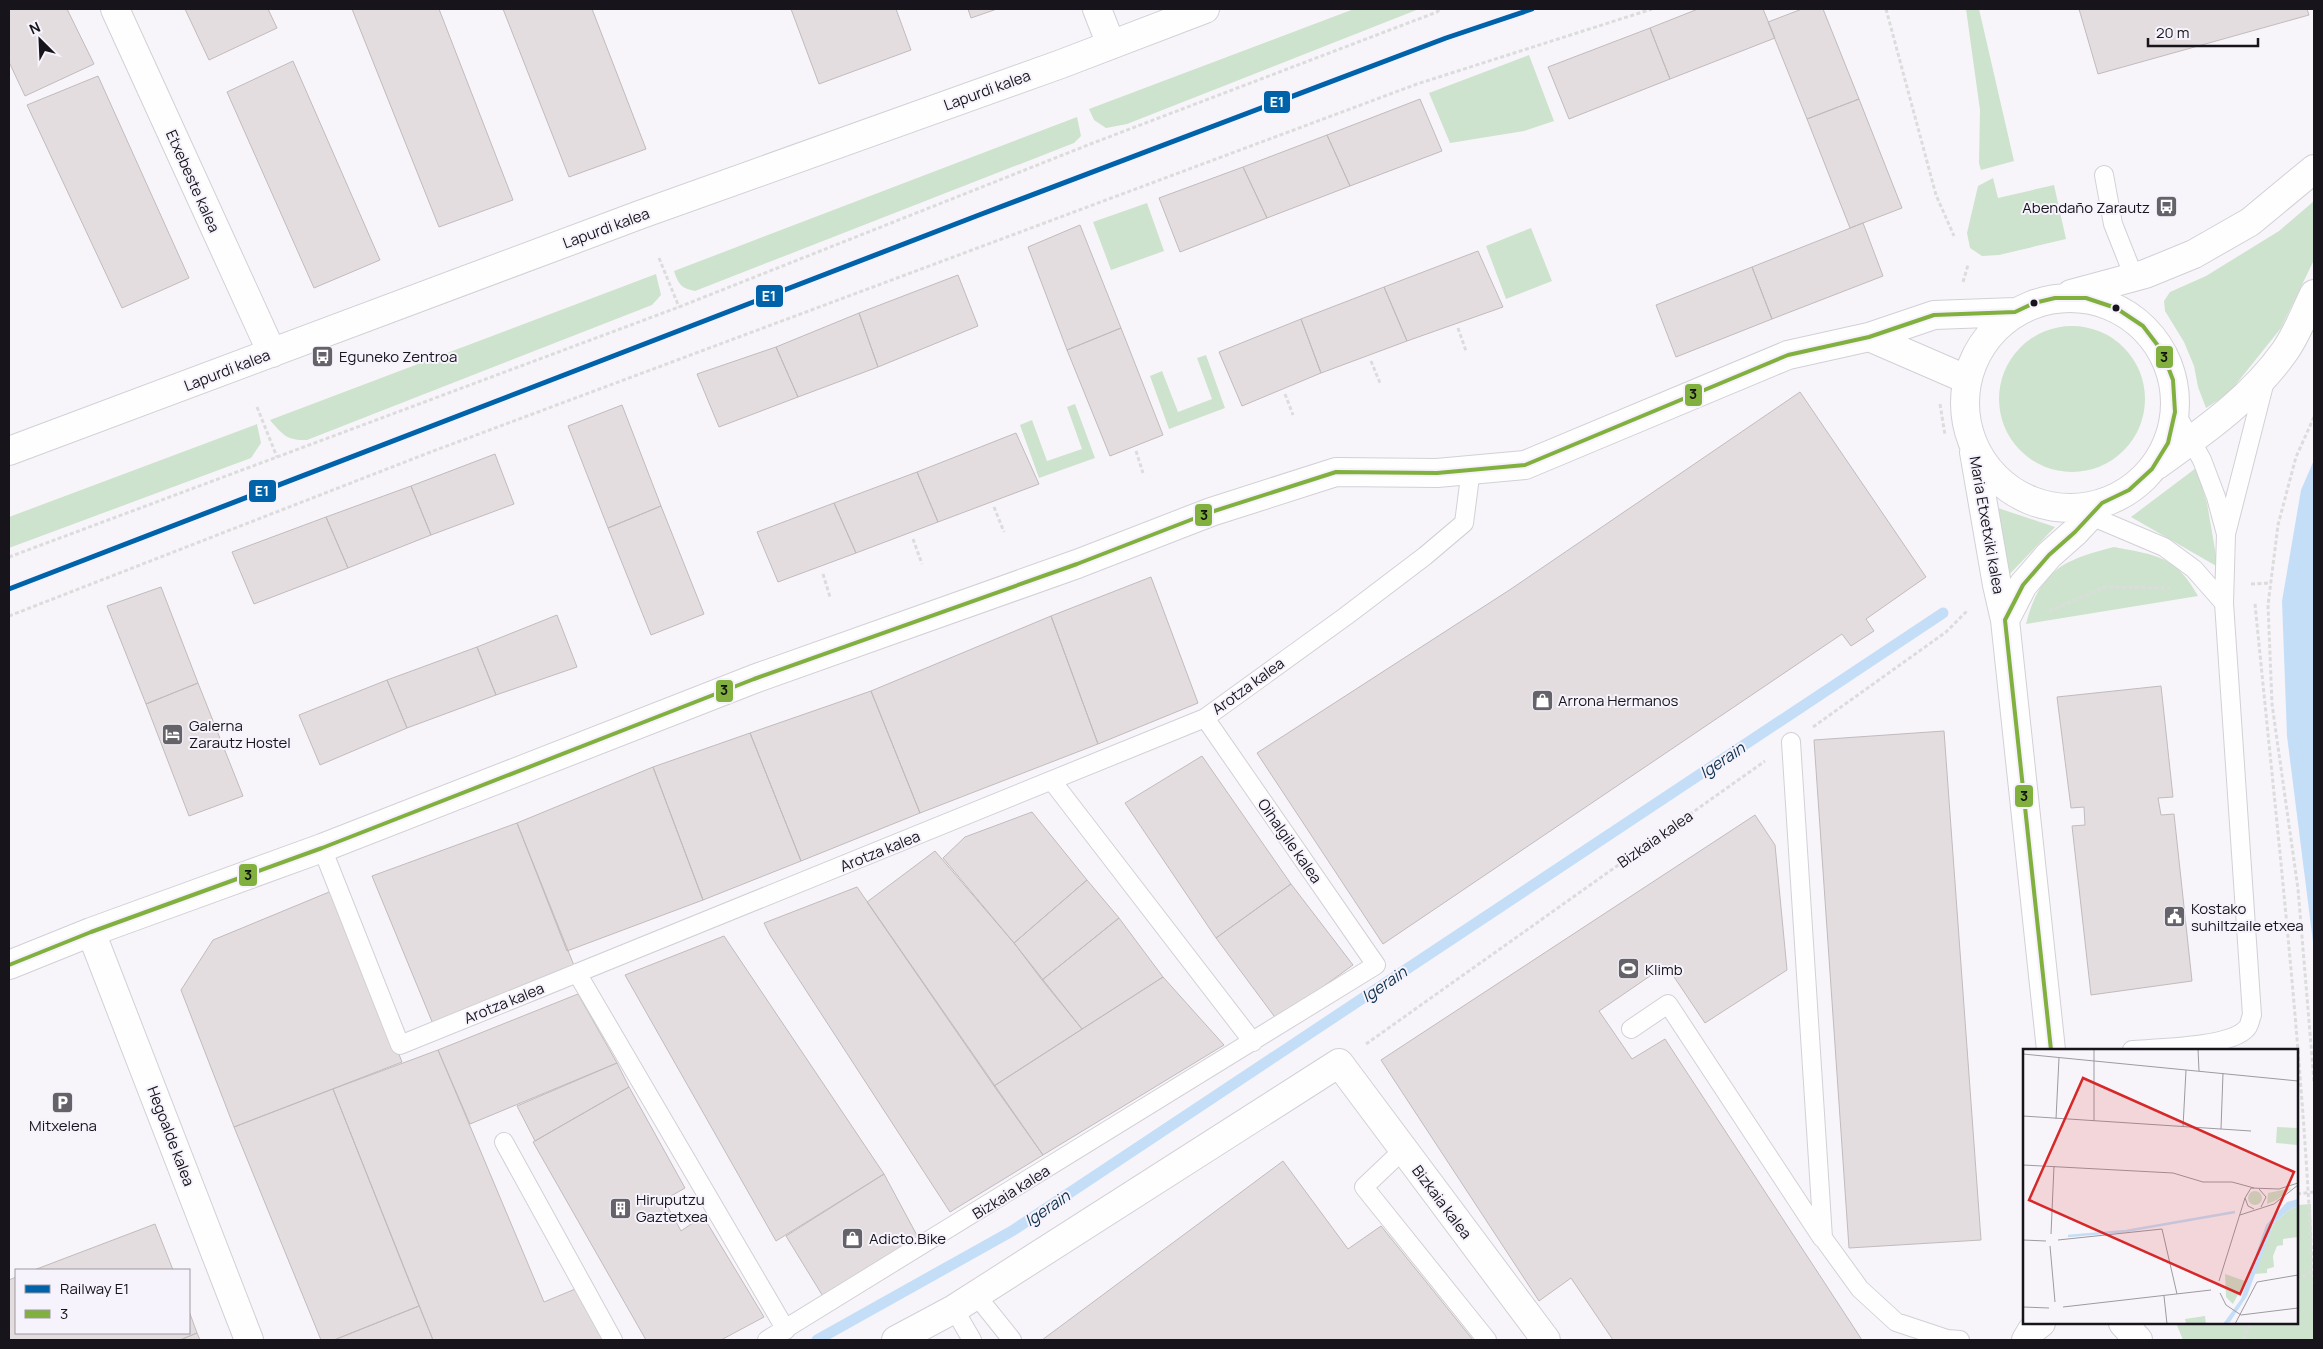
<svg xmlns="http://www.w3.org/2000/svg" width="2323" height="1349" viewBox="0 0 2323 1349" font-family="Manrope,sans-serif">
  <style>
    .green { fill: #cde3cd }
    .water { fill: #c5def8 }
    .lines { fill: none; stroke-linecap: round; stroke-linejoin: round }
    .stream { stroke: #c5def8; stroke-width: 11 }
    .building { fill: #e4dddf; stroke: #c1bbbc }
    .service-casing { stroke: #d2d0d6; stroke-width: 20 }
    .minor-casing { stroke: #d2d0d6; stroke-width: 30 }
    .path { stroke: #dcdcdd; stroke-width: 3; stroke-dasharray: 4 2.5; stroke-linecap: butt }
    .service { stroke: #fefefe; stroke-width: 18 }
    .minor { stroke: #fefefe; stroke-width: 28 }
    .bus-1-casing { stroke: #f6f3fc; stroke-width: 8 }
    .bus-1 { stroke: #81b03e; stroke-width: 4 }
    .rail-1-casing { stroke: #f6f3fc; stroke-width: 9 }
    .rail-1 { stroke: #0063a9; stroke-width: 5 }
    .bus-dot { fill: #17141b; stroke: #f6f3fc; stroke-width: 2 }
    .labels { text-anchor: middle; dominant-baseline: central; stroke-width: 4; stroke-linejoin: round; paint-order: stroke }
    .street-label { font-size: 15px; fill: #17141b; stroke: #f6f3fc }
    .poi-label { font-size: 15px; fill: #17141b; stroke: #f6f3fc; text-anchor: start }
    .water-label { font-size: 16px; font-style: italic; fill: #0e314d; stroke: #f6f3fc }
    .inset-river { fill: none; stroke: #c5def8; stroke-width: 2.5 }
    .inset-road { fill: none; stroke: #9d9ba1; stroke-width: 1 }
    .view { fill: #d62828; fill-opacity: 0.15; stroke: #d62828; stroke-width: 2.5 }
    .inset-edge { fill: none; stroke: #17141b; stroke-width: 2.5 }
    .line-badge { stroke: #f6f3fc; stroke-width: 2 }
    .badge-label { font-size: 14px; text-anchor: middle; font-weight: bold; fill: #fff }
    .pale-badge-label { font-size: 14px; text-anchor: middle; font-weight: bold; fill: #111 }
  </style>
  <rect width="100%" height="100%" fill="#f7f5fa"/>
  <path class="green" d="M1354 9H1419L1127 124 1106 128 1094 120 1089 109Z
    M1966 9H1979L2014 161 1981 170 1979 163 1980 110Z
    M1529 55 1554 121 1524 131 1450 143 1429 93Z
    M1077 117 1081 136 1074 143 695 291C682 289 678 284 674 271Z
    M1993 178 1998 198 2054 185 2066 239 1999 255 1982 256 1970 248 1967 233 1978 186Z
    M2314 201V260L2281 328 2229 393 2206 408 2198 387 2194 366 2184 342 2165 311 2164 301 2170 292 2206 276 2279 231Z
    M1147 203 1164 251 1111 270 1093 222Z
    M1531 228 1552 281 1506 299 1486 246Z
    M656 274 661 295 652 305 307 440C287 441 282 434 270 420Z
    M1999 399a73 73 0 1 1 146 0a73 73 0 1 1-146 0Z
    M1206 355 1225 408 1169 429 1150 376 1162 371 1178 412 1212 399 1197 358Z
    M1075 404 1095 458 1039 478 1020 425 1032 420 1047 461 1082 449 1067 407Z
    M257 424 261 443 251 458 9 548V517Z
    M2196 468 2207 503 2218 567 2131 517Z
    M1995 507 2055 527 2002 582Z
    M2114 547C2156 555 2176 556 2198 596L2026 624C2040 570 2063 560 2114 547Z
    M2311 1204 2314 1340H2183L2176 1323H2297V1205Z"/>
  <path class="water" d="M2314 460V950L2287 736 2282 601 2301 490Z"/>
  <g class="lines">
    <path class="stream" d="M817 1340 1012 1231 1943 613"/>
  </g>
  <path class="building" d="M9 9H67L94 64 25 96 9 62Z
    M185 9H268L277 28 209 60Z
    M352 9H439L513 200 439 227Z
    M503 9H592L646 149 569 177Z
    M791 9H896L911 50 819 84Z
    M968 9H997L971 18Z
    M1698 9H1763L1775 38 1670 79 1650 28Z
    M1802 9H1823L1859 99 1807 119 1768 22Z
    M2079 9H2307L2309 15 2098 74Z
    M1650 28 1670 79 1569 119 1548 67Z
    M293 61 380 260 314 288 227 92Z
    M98 76 189 278 122 308 27 105Z
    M1420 99 1442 151 1350 186 1327 135Z
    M1859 99 1902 208 1850 228 1807 119Z
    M1327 135 1350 186 1267 218 1243 167Z
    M1243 167 1267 218 1180 252 1159 198Z
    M1863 223 1883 276 1772 319 1752 267Z
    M1080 225 1121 328 1067 350 1028 247Z
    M1478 251 1503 307 1407 341 1384 287Z
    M1752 267 1772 319 1676 357 1656 305Z
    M958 275 978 326 878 367 859 313Z
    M1384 287 1407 341 1321 373 1301 319Z
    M859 313 878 367 798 397 776 347Z
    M1301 319 1321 373 1242 406 1219 352Z
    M1121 328 1163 435 1110 456 1067 350Z
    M776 347 798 397 719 427 697 374Z
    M1800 392 1926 577 1866 619 1874 631 1851 646 1842 634 1383 944 1257 753 1511 589Z
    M622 405 661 506 608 528 568 426Z
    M1016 433 1039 484 938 522 917 472Z
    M495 454 514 504 431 535 411 486Z
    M917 472 938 522 856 553 834 503Z
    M411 486 431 535 348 568 326 517Z
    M834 503 856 553 778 582 757 532Z
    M661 506 704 614 651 635 608 528Z
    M326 517 348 568 254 604 232 552Z
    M1151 577 1198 703 1098 744 1051 616Z
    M161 587 198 683 146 704 107 606Z
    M557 615 577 667 496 695 477 647Z
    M1051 616 1098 744 920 813 871 691Z
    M477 647 496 695 407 728 387 680Z
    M387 680 407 728 320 765 299 715Z
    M198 683 243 796 189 816 146 704Z
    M2161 686 2173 797 2158 798 2161 815 2174 814 2192 981 2091 995 2072 826 2085 825 2084 807 2071 808 2057 697Z
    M871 691 920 813 801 861 750 733Z
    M1944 731 1981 1240 1849 1248 1814 740Z
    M750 733 801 861 703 900 653 767Z
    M1202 756 1291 884 1216 938 1125 803Z
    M653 767 703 900 567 951 517 823Z
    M1032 812 1087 880 1014 943 943 858 965 837Z
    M1755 815 1775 845 1787 970 1705 1023 1666 965 1599 1011 1632 1059 1665 1039 1862 1340H1613L1571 1278 1539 1301 1381 1060Z
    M517 823 577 973 433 1024 372 876Z
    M935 851 1014 943 1082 1029 994 1086 867 902Z
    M1087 880 1119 918 1042 980 1014 943Z
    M1291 884 1353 965 1277 1020 1216 938Z
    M857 887 1043 1155 950 1212 770 935 764 923Z
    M334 890 402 1062 234 1127 181 990 213 940Z
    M1119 918 1163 977 1082 1029 1042 980Z
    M724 936 884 1174 776 1241 625 975Z
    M1163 977 1224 1045 1043 1155 994 1086Z
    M578 994 617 1063 470 1124 438 1050Z
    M438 1050 544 1302 580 1287 603 1340H433L333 1089Z
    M617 1063 629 1087 535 1141 517 1106Z
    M629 1087 685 1188 664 1200 681 1231 703 1216 764 1317 721 1340H646L533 1142Z
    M333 1089 419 1306 334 1340H321L234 1127Z
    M1283 1161 1348 1249 1381 1226 1473 1340H1042Z
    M884 1174 920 1241 824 1298 786 1236Z
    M155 1224 173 1270H34Z
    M16 1277V1333H189V1311L197 1333 180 1340H9V1280Z
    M419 1306 433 1340H334Z
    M197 1333 200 1340H180Z"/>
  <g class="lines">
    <defs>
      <path id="service" d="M2104 175 2113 224 2134 277
        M2072 508 2164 547 2194 569 2224 603
        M2226 534 2266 377
        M1791 742 1823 1238 1860 1289 1896 1322 1947 1339 1960 1340
        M1052 781 1253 1042
        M322 848 400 1045 1205 718 1346 616 1425 556 1464 523 1471 469
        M577 973 786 1330
        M1631 1029 1668 1004 1822 1238
        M2132 1050C2159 1048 2229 1047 2246 1029 2250 1026 2250 1019 2252 1015L2224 603 2226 534 2216 497 2202 460 2175 412
        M504 1142 613 1340
        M1403 1150 1364 1187 1487 1340
        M976 1295 1012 1340
        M954 1309 972 1340
        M767 1340 1376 965 1205 718"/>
      <path id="minor" d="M115 9 272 353
        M1097 9 1111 45
        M2071 294 2145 274 2194 254 2250 222 2314 169
        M1965 403a105 105 0 1 1 210 0a105 105 0 1 1-210 0Z
        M1869 337 1966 379
        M9 451 642 214 1061 64 1205 9
        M1974 452 1997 585 2005 620 2051 1050
        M2157 465C2203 432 2252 398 2285 351 2297 334 2305 312 2314 294
        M2005 620 2023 585 2049 555 2075 532 2102 503
        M91 932 249 1340
        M9 965 91 932 322 848 754 679 1077 564 1211 512 1336 472 1437 473 1525 465 1788 355 1869 337 1934 315 2015 312
        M2123 1323 2138 1340
        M896 1340 954 1309 1339 1063 1546 1340
        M2026 1340 2032 1330 2041 1323"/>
    </defs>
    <use href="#service" class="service-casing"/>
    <use href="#minor" class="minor-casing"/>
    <path class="path" d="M1886 9 1936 195 1954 236
      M659 258 679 307
      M1963 282 1968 265
      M1458 328 1466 351
      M1371 361 1380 383
      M1285 394 1293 415
      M1940 404 1945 435
      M257 407 277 457
      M2314 417 2296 457 2278 525 2268 605 2272 704 2298 889 2314 1081
      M1136 451 1143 473
      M994 507 1004 532
      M913 539 922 564
      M9 557 679 307 1093 143 1437 12 1440 9
      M823 574 830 597
      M2251 584 2271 583
      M2255 604C2278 838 2305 1073 2314 1309
      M2049 611 2105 587 2170 588
      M9 616 428 453 1417 84 1652 9
      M1813 727 1946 632 1968 610
      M1366 1044 1765 761
      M2297 1194 2314 1192
      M2297 1281 2312 1270
      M2244 1340 2247 1328 2253 1323"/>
    <use href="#service" class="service"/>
    <use href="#minor" class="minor"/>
    <defs>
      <path id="bus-1" d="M9 965 91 932 322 848 754 679 1077 564 1211 512 1336 472 1437 473 1525 465 1788 355 1869 337 1934 315 2015 312 2034 303 2055 298H2086L2116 308 2143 326 2162 351 2173 380 2175 412 2168 443 2152 469 2129 490 2102 503 2075 532 2049 555 2023 585 2005 620 2051 1050"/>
    </defs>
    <use href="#bus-1" class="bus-1-casing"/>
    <use href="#bus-1" class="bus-1"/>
    <defs>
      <path id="rail-1" d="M9 589 979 215 1446 38 1532 9"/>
    </defs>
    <use href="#rail-1" class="rail-1-casing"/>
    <use href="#rail-1" class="rail-1"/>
  </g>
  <defs>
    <symbol id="bus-square" viewBox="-11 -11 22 22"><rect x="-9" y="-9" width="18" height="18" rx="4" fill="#656369" stroke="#f6f3fc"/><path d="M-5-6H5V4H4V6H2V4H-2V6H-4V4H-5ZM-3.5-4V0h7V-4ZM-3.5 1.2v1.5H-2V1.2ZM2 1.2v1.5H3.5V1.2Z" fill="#fff"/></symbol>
    <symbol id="shop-square" viewBox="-11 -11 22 22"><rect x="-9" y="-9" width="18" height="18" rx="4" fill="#656369" stroke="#f6f3fc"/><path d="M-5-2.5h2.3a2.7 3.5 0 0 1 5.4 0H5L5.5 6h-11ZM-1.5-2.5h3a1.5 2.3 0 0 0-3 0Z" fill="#fff"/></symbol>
    <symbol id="hotel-square" viewBox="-11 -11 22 22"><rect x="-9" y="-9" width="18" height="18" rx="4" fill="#656369" stroke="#f6f3fc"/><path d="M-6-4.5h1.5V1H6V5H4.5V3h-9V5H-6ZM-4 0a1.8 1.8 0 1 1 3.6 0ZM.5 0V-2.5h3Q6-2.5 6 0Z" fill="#fff"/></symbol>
    <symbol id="civic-square" viewBox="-11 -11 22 22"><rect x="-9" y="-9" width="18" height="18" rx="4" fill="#656369" stroke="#f6f3fc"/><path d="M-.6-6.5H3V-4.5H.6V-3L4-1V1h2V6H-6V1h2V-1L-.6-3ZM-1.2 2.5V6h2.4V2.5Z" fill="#fff"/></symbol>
    <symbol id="stadium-square" viewBox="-11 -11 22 22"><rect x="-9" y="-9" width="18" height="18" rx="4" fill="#656369" stroke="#f6f3fc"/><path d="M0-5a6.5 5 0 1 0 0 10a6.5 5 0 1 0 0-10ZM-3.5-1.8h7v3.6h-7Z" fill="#fff"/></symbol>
    <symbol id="parking-square" viewBox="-11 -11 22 22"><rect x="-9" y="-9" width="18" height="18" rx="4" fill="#656369" stroke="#f6f3fc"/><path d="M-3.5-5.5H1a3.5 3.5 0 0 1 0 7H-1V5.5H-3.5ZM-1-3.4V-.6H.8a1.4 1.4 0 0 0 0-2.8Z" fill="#fff"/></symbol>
    <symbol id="building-square" viewBox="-11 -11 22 22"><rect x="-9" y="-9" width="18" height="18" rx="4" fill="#656369" stroke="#f6f3fc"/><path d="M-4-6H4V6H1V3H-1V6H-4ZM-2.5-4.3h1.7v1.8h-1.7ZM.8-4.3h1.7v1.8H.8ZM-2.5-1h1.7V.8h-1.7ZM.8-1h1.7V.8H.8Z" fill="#fff"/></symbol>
  </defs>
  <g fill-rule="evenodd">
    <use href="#bus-square" x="2154" y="194" width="25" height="25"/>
    <use href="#bus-square" x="310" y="344" width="25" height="25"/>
    <use href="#shop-square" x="1530" y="688" width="25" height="25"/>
    <use href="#hotel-square" x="160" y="722" width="25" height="25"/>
    <use href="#civic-square" x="2162" y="904" width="25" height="25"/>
    <use href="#stadium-square" x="1616" y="956" width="25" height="25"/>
    <use href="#parking-square" x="50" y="1090" width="25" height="25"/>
    <use href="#building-square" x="608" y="1196" width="25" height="25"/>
    <use href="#shop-square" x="840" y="1226" width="25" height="25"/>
  </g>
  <g class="bus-dot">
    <circle cx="2034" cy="303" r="4.5"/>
    <circle cx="2116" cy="308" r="4.5"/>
  </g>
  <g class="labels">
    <g class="street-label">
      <text transform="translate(987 90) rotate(-20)">Lapurdi kalea</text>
      <text transform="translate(193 181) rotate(66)">Etxebeste kalea</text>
      <text transform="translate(606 228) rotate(-20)">Lapurdi kalea</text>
      <text transform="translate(227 370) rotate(-21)">Lapurdi kalea</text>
      <text transform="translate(1987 525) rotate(80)">Maria Etxetxiki kalea</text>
      <text transform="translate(1248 686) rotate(-36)">Arotza kalea</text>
      <text transform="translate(1655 839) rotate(-35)">Bizkaia kalea</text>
      <text transform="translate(1290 841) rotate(55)">Oihalgile kalea</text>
      <text transform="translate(880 851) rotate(-22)">Arotza kalea</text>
      <text transform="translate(504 1003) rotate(-22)">Arotza kalea</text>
      <text transform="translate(171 1136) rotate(69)">Hegoalde kalea</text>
      <text transform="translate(1011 1192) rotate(-32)">Bizkaia kalea</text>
      <text transform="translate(1442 1202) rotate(53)">Bizkaia kalea</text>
    </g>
    <g class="poi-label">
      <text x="2150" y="207" text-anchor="end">Abendaño Zarautz</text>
      <text x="339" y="356">Eguneko Zentroa</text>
      <text x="1558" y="700">Arrona Hermanos</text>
      <text x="189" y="725">Galerna<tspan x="189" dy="17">Zarautz Hostel</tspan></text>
      <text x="2191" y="908">Kostako<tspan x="2191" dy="17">suhiltzaile etxea</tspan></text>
      <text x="1645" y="969">Klimb</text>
      <text x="63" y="1125" text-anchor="middle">Mitxelena</text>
      <text x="636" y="1199">Hiruputzu<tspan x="636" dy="17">Gaztetxea</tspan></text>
      <text x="869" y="1238">Adicto.Bike</text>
    </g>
    <g class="water-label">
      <text transform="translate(1722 760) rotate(-34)">Igerain</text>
      <text transform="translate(1384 984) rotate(-34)">Igerain</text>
      <text transform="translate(1047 1208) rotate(-34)">Igerain</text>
    </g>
  </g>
  <g transform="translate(2023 1049)">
    <rect width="275" height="275" fill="#f7f5fa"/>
    <path d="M254 78 275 79V96L253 94ZM269 139 254 151 244 155 245 144ZM225 149a7 7 0 1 1 14 0a7 7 0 1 1-14 0ZM275 157V188L260 190V196L254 197 250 207 251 218 244 220V224L231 225 251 174 266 161ZM202 225 222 232 210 255 203 248ZM182 267 183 275H163L162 270Z" fill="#cde3cd"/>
    <path d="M275 150V157L266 161 251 174 224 247 207 273 200 275 218 250 243 176 264 153Z" fill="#c5def8"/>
    <path class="inset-river" d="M45 187 103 182 212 163"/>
    <path class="inset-road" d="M175 0 176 22M0 5 275 32M0 67 228 82M33 70 36 9M71 72V0M160 78 163 21M198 80 200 24M0 116 150 124 180 133H209L231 139M236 140 243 148 238 158M231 160 225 157 222 149 228 139 256 140 275 134M217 166 251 155 275 136M28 185 31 117M0 191 23 192M35 191 139 180 154 245M27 197 32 253M196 232 222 149M197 244 203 256 218 266M141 247 144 275M0 258 26 259M40 258 188 241M218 266 275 259M212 275 234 233 275 226"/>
    <path class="view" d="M60 29 271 123 217 245 6 151Z"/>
    <rect width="275" height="275" class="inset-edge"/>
  </g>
  <g class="line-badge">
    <rect x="1263" y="90" width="28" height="24" rx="5" fill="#0063a9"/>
    <rect x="755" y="284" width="29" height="24" rx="5" fill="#0063a9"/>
    <rect x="2155" y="345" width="19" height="24" rx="5" fill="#81b03e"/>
    <rect x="1684" y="383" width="19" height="24" rx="5" fill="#81b03e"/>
    <rect x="248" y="479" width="29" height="24" rx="5" fill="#0063a9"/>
    <rect x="1194" y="503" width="19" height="24" rx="5" fill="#81b03e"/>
    <rect x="715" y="679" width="19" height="24" rx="5" fill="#81b03e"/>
    <rect x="2014" y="784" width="20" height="24" rx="5" fill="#81b03e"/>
    <rect x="238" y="863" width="20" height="24" rx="5" fill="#81b03e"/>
  </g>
  <g class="badge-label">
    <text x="1277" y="107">E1</text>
    <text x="769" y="301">E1</text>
    <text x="262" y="496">E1</text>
  </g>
  <g class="pale-badge-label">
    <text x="2164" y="362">3</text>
    <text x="1693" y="399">3</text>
    <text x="1204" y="520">3</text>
    <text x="724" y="695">3</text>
    <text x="2024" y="801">3</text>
    <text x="248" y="880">3</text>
  </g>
  <rect width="2323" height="1349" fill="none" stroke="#17141b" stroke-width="20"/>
  <rect x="15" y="1269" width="175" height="65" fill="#f6f3fc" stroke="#9d9aa2"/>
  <rect x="25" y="1285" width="25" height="8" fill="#0063a9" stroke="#9d9aa2"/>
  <text x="60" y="1294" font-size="15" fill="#17141b">Railway E1</text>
  <rect x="25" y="1310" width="25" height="8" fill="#81b03e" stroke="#9d9aa2"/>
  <text x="60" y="1319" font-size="15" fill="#17141b">3</text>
  <g transform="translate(40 40) rotate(336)" stroke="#f6f3fc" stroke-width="4" paint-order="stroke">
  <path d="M0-4L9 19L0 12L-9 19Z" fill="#17141b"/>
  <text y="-8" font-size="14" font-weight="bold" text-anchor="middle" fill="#17141b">N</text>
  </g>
  <path d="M2148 38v8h110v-8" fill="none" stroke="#17141b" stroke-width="2.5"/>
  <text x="2156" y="38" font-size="15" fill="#17141b" stroke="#f6f3fc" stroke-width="4" paint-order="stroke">20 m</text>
</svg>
